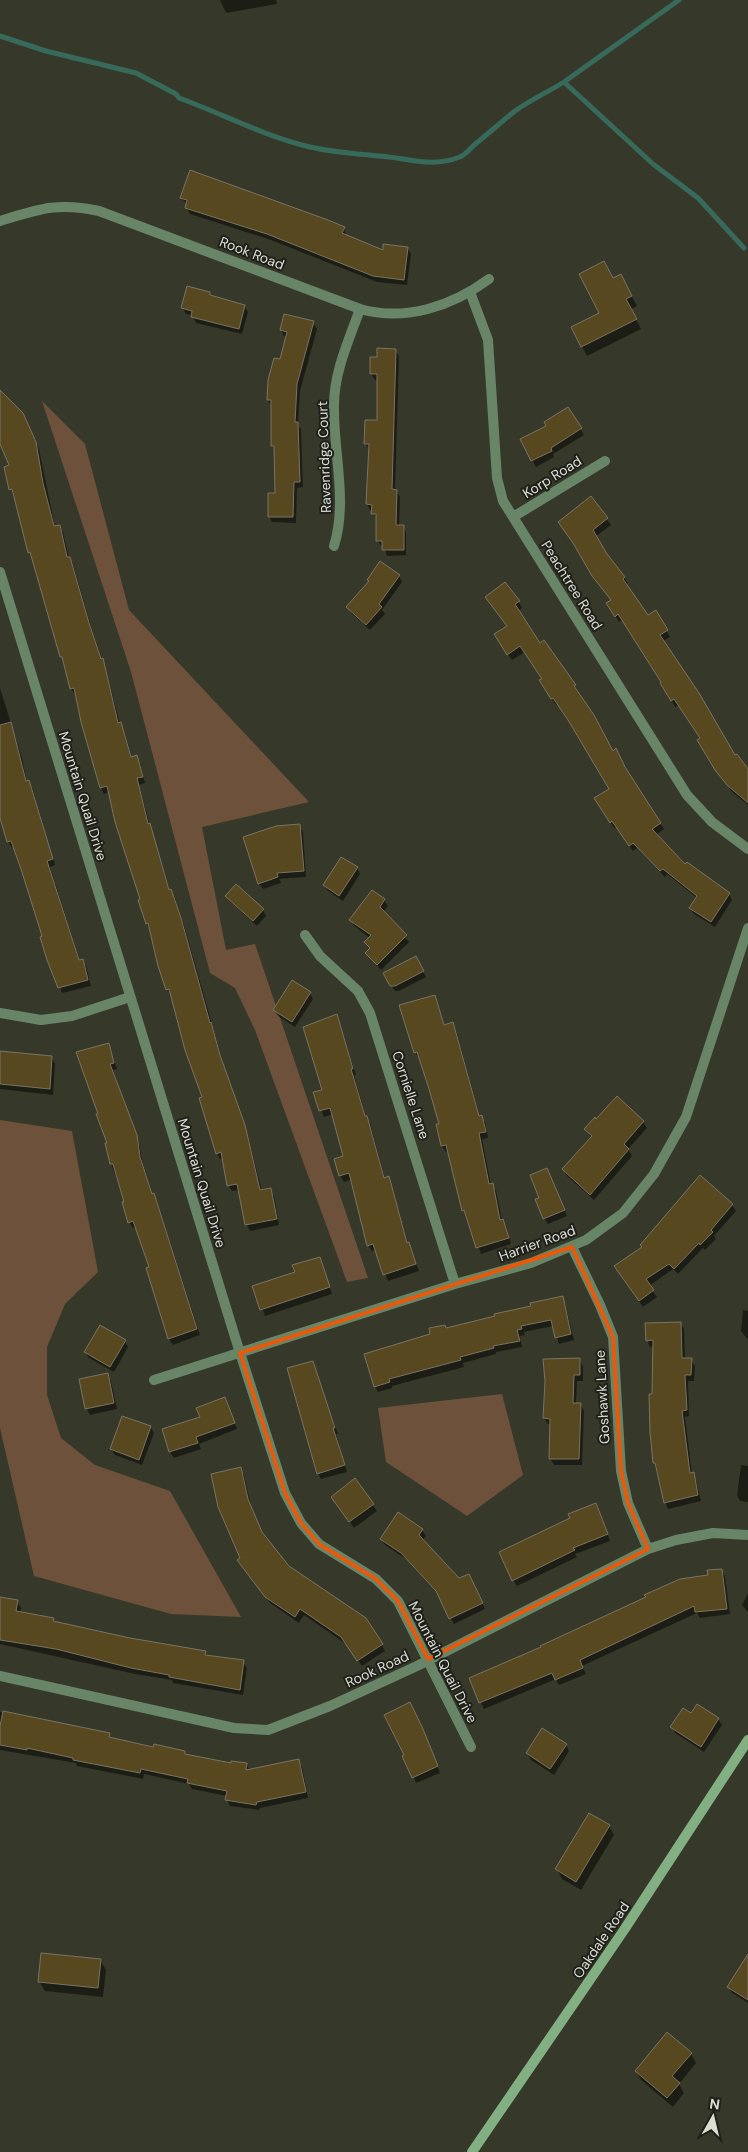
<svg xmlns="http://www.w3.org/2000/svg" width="748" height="2152" viewBox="0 0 748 2152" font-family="'DM Sans',sans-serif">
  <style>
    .green { fill: #6e513a }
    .shadow { fill: #0007 }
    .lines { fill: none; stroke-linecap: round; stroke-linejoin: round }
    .stream { stroke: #376a5b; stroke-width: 5 }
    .building { fill: #584820; stroke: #797363 }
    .minor { stroke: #688568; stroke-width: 10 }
    .secondary { stroke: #82b082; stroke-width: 10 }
    .marked { fill: none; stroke: #e8590c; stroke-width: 4; stroke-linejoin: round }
    .labels { text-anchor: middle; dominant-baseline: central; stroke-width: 4; stroke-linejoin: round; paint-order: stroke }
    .street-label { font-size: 14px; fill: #dcddd4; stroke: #1e2019 }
  </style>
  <rect width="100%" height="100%" fill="#36392a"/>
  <path class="green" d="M42 401 85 444 129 610 309 802 202 827 226 950 255 944 368 1278 347 1282 255 1030 235 988 210 973 131 672Z
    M0 1120 72 1131 98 1272 65 1304 47 1347V1395L61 1438 95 1465 170 1491 241 1617 171 1614 34 1576 0 1428Z
    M502 1394 523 1475 467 1516 386 1462 378 1408Z"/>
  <path class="shadow" d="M220 0H276L277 4 226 13Z
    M181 198 344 228 347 237 384 252 407 248 411 254 407 285 377 282 271 240 190 214 186 207 187 204Z
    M613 279 626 285 637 306 631 309 641 329 587 356 572 328 601 313Z
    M210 293 212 297 244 306 248 312 242 334 196 323 192 315 186 314 183 308Z
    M313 323 317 329 300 391 298 425 301 429 303 487 297 488 296 523 272 522 269 516 277 494 275 450 272 445V407L268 400 287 337 284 336 281 330Z
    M395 350 399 356 395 491H397L400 497 399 526H403L406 532V555L387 556 384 546H381L377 540 376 519 373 510H370L367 504 369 450 366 444 378 421V380H375L371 374 378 358Z
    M0 393 26 421 39 449 55 527 60 526 63 532 69 558 73 564 92 630 102 660 105 666 120 724 124 730 132 758 136 757 140 763 145 783 139 785 150 826 170 891 174 896 184 925 223 1063 247 1133 262 1191 270 1190 274 1196 279 1225 250 1231 247 1225 240 1190 232 1191 228 1185 223 1158 220 1159 217 1153 203 1098 172 995 167 989 150 930 147 923 109 792 104 794 101 788 76 695 71 689 33 559 29 552 15 495 10 489 11 466 0 441Z
    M568 408 584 435 553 454 554 457 536 467 521 440 548 426Z
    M591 498 611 525 595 537 606 554 624 577 628 583 626 585 648 617 656 612 670 637 663 641 735 757 748 770V805L732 792 720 776 701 739 679 705 675 707 663 683 623 620 619 622 608 603 612 601 578 549Z
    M399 575 402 582 382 610 385 614 370 630 351 613 348 607 370 582Z
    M519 602 522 608 518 611 540 644 543 642 575 686 612 752 660 823 664 829 656 835 686 866 729 894 732 900 715 927 694 914 690 908 697 898 667 874 665 877 637 848 633 851 616 827 614 828 596 798 610 789 573 727 558 704 556 705 541 681 544 679 525 652 512 660 499 641 508 627 490 603Z
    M0 688 22 758 27 782 32 787 55 865 50 867 80 961 82 960 86 966 91 986 62 993 14 847 12 848 8 841 0 817Z
    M299 826 303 832 306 877 279 879 281 883 263 889 259 883Z
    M357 868 360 874 343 901 328 891 324 885Z
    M227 896 263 910 266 916 257 926 231 902Z
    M384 900 388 906 383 912 409 942 381 970 367 953 370 949 366 942 370 938 354 926 351 920Z
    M415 958 426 977 399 991H395L385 974Z
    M310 993 313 999 295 1027 278 1016 274 1010Z
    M434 996 445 1026 453 1024 456 1030 480 1117 485 1122 488 1138 482 1139 491 1185 496 1190 502 1221 506 1226 511 1244 481 1254 467 1216 463 1210 449 1151 446 1152 442 1146 438 1125H441L421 1058H419L415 1052Z
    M336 1016 356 1075H354L366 1117 370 1123 385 1179 388 1178 391 1184 408 1244 419 1271 388 1281 376 1250 372 1251 368 1245 352 1179 344 1182 340 1176 345 1157 333 1114 324 1117 315 1093 324 1091Z
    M108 1044 117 1069 113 1070 139 1143 143 1164 153 1195 157 1201 200 1335 173 1345 169 1339 150 1268 137 1227 133 1228 129 1222 126 1202 111 1164 108 1144Z
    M0 1052 51 1057 55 1064 53 1095 0 1089Z
    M643 1122 647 1128 628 1149 632 1156 594 1200 567 1176 564 1170 592 1138 585 1129Z
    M547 1170 567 1216 548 1224 544 1218 541 1198Z
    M732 1205 736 1211 714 1236 716 1239 705 1250 703 1248 678 1274 673 1269 649 1286 657 1297 643 1307 619 1272Z
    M320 1258 332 1294 265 1316 254 1287 296 1273Z
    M562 1297 565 1303 574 1340 559 1344 553 1326 524 1332 525 1335 520 1336 522 1347 496 1352V1354L463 1363 464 1367 392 1386V1388L378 1392 375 1386 446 1330 532 1307Z
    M743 1310 748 1311V1340L741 1331Z
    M680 1323 684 1329 685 1359 691 1360 695 1366 694 1381H688L689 1416 685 1417 692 1474 696 1480 701 1501 668 1509 665 1502 654 1463 655 1346 650 1347 647 1340Z
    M125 1341 128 1347 114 1372 89 1358 85 1352Z
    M579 1359 583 1366V1381H577L576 1404 581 1405 584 1411 582 1465H554L550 1458 551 1424H548L544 1418Z
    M312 1362 338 1434H336L347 1472 321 1479 318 1473Z
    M107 1374 111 1381 117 1409 90 1415 87 1409 81 1380Z
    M225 1398 237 1429 199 1444 201 1449 174 1458 170 1452 201 1418Z
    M150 1427 154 1433 142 1465 115 1455 111 1449Z
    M741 1465 748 1466V1502L740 1501 737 1495Z
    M240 1469 244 1475 251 1506 263 1536 288 1567 382 1645 385 1651 362 1666 346 1644 304 1615 299 1623 270 1603 242 1567Z
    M355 1480 377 1511 354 1528 332 1497Z
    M599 1511 610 1541 575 1554 577 1557 517 1586 513 1580 571 1518Z
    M422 1530 426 1536 422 1541 459 1580 472 1581 485 1609 454 1624 440 1596 406 1559 385 1545 381 1539Z
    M721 1570 725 1576 730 1614 700 1618 697 1613 582 1666 586 1674 559 1685 556 1679 484 1709 481 1703 471 1679Z
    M748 1593V1612L742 1605Z
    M0 1597 17 1601 21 1608 20 1613 53 1619 55 1622 129 1639 205 1652 208 1656 243 1662 247 1668 243 1695 173 1683 172 1680 135 1674 0 1644Z
    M413 1710 426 1737 440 1773 416 1783 406 1756Z
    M0 1712 109 1735 112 1739 184 1752 186 1755 232 1764H246L250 1771 298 1760 302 1766 308 1798 260 1808 259 1810 230 1806 227 1800V1796L192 1789 189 1784 144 1774 143 1779 77 1766 76 1763 0 1750Z
    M691 1715 718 1719 722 1725 704 1752 675 1733 672 1727Z
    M566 1745 569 1751 554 1775 531 1760 527 1753Z
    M609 1826 614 1835 581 1890 562 1879 557 1869Z
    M100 1960 106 1970 103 1997 45 1991 39 1981Z
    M748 1972V2003L732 1993 729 1987Z
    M691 2054 696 2063 679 2084 684 2093 673 2107 641 2080 636 2071Z"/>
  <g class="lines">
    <path class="stream" d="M0 36 46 51 136 73 176 94 179 98C223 114 264 136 310 147 336 153 362 154 389 157 414 160 434 167 460 157 465 155 470 149 474 145 488 134 501 122 515 111 530 100 548 92 564 82L653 164 698 198 744 248
      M564 82 679 0"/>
  </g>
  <path class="building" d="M190 170 328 220 345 227 342 233 383 250V244L408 247 404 280 373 276 267 234 185 208 187 200 180 198Z
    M604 261 613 278 621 274 632 296 626 299 637 319 581 347 571 327 599 313 579 274Z
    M187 286 210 292V295L245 305 239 329 191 317 192 311 181 308Z
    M284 314 314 321 297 384 295 422H298L300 482H294L293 517H268V493H275L274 446H271V400H267L268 380 274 358 280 359 287 332 280 330Z
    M377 348 396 349 392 489 397 490 396 525H404V550H382V541H376V514H371L372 505 366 504 369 444H364L365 420H377V374H370V357H377Z
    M0 390 23 413 36 442 43 483 54 526 60 525 67 557H70L89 623 101 659 103 658 118 723 121 722 131 757 137 755 143 777 137 778 148 824 150 823 169 890 171 889 181 918 210 1023 211 1022 220 1055 245 1125 260 1190 271 1188 277 1219 245 1225 237 1184 227 1186 221 1152 216 1154 199 1098 202 1097 185 1050 169 989 166 990 158 966 148 923 146 924 138 900 140 899 115 822 107 786 100 788 81 722 74 688 70 689 62 657H60L30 552 28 553 12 489 9 490 4 467 9 465 0 444Z
    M568 407 582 428 551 448 552 451 531 461 520 439 546 426 544 422Z
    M591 496 608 518 593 530 607 554 625 577 623 579 648 615 656 610 668 630 660 635 699 693 735 755 737 754 748 769V803L727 785 715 770 697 740 700 738 674 699 671 701 660 683 661 682 618 614 615 617 606 603 611 600 592 576 573 543 558 522Z
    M380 561 400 575 379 604 382 607 366 625 346 607 369 581 367 580Z
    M505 582 520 601 515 604 540 643 544 640 576 685 574 686 594 715 613 751 616 748 625 767 661 823 652 829 685 864 687 862 730 893 711 922 689 908 697 896 663 869 660 871 633 843 629 846 612 821 610 823 594 798 609 789 568 720 553 698 551 699 539 680 542 679 520 646 507 655 494 634 507 626 485 597Z
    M11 722 26 781 29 780 53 859 47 861 79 960 83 959 88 980 58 988 47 960 40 937 42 936 21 869 11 841 7 842 0 818V725Z
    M300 824 304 871 277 873 278 877 258 884 243 837 276 826Z
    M341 857 358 867 339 896 323 885Z
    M236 884 264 909 253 921 225 896Z
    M372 890 385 899 380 907 407 935 377 965 365 953 370 948 364 942 371 935 349 920Z
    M416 956 424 971 395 986H390L383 973Z
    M292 980 311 992 292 1022 273 1010Z
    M435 995 444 1025 453 1022 479 1116 482 1115 486 1132 479 1133 489 1184 493 1183 500 1220 503 1219 509 1238 476 1248 464 1210 462 1211 446 1145 441 1146 436 1124H439L429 1089 417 1052 414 1053 399 1005Z
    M337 1014 353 1069H351L365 1116H367L384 1178 389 1176 407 1243 409 1242 416 1264 383 1275 373 1244 367 1246 349 1173 339 1176 334 1159 343 1156 330 1108 319 1111 313 1092 322 1090 303 1027Z
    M109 1043 114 1063 110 1064 137 1135 140 1157 152 1194 154 1193 197 1329 168 1339 146 1268 149 1267 133 1221 128 1223 122 1202H124L113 1164H110L105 1143H107L96 1114H98L76 1052Z
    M0 1051 52 1056 50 1089 0 1084Z
    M617 1096 644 1121 624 1144 629 1149 590 1195 562 1169 592 1136 584 1129 595 1117 596 1119Z
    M547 1168 565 1210 543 1219 535 1199 539 1198 530 1175Z
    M700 1175 733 1204 711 1230 713 1232 700 1245 699 1243 674 1269 669 1264 646 1279 654 1290 639 1301 614 1266 642 1247 640 1245Z
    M320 1257 330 1287 260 1310 252 1286 295 1272 292 1265Z
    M563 1296 571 1334 555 1338 551 1320 521 1326 522 1329 517 1330 520 1341 493 1346 494 1348 460 1357 461 1360 389 1379 390 1382 374 1387 364 1354 430 1334 429 1328 445 1325 446 1328 495 1316 494 1314 531 1306 530 1303Z
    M681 1322 682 1358H692L691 1375H685L687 1410 682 1411 690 1473 694 1472 698 1495 664 1503 655 1463H653L650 1432 649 1394H652L653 1340 646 1341 645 1323Z
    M100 1325 126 1340 110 1367 84 1352Z
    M580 1358V1375H574L573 1403H581L579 1459H549L550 1419 543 1418 545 1381 543 1359Z
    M313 1361 335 1428H333L345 1465 317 1474 287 1368Z
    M108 1373 114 1403 85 1409 79 1379Z
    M225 1397 235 1423 196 1437 198 1443 169 1452 162 1429 200 1417 196 1408Z
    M122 1416 151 1426 139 1460 110 1449Z
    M241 1467 248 1499 262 1532 289 1566 366 1618 383 1644 357 1661 341 1637 300 1609 295 1617 265 1597 237 1560 240 1558 218 1507 211 1474Z
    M355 1478 374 1504 349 1522 331 1497Z
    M596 1503 608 1534 573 1548 575 1550 512 1581 499 1552 570 1518 568 1514Z
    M398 1512 423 1529 419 1535 459 1578 469 1574 483 1603 449 1619 436 1591 401 1553 380 1539Z
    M722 1569 727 1609 695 1612 694 1606 580 1660 583 1668 555 1680 552 1673 479 1703 469 1678 541 1647 540 1646 646 1597 644 1595 680 1579 708 1575 707 1570Z
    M0 1597 18 1600 16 1611 54 1618 53 1621 130 1638 206 1651 205 1655 244 1660 240 1690 169 1677V1675L131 1668 56 1649 0 1640Z
    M410 1702 423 1729 438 1766 412 1778 402 1756 404 1755 384 1715Z
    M697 1704 719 1718 701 1747 670 1727 683 1708 691 1713Z
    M3 1711 110 1733 109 1737 153 1747 154 1744 185 1751V1754L231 1763V1761L247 1763 246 1770 299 1759 306 1792 257 1802 256 1805 225 1800 227 1791 187 1783 188 1779 141 1769 140 1773 73 1760V1758L27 1748V1750L0 1745V1726Z
    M542 1728 567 1744 550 1769 526 1753Z
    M589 1813 610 1825 576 1882 555 1869Z
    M41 1953 101 1959 98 1988 38 1982Z
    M748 1954V2000L727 1987Z
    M667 2032 692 2053 672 2076 680 2083 667 2098 635 2071Z"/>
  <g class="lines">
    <path class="minor" d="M0 221C39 209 58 202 99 211L360 309C406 322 452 306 489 279
      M470 292 488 340 497 478 503 501 687 795 712 822 748 849
      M513 517 605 461
      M334 546C348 501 333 452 334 405 334 372 349 340 360 309
      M0 572 235 1337 285 1493 301 1523 319 1544 376 1579 398 1601 471 1747
      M305 935 320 956 358 991 370 1013 455 1284
      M0 1013 41 1020 72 1016 130 997
      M572 1247 600 1305 613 1337 621 1471 628 1503 648 1549
      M154 1380 455 1284 531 1263 586 1240 623 1213 654 1174 686 1117 748 928
      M0 1676 234 1728 268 1730 330 1706 417 1666 648 1549 676 1540 713 1533 748 1535"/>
    <path class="secondary" d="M472 2152 624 1930 748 1740"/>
  </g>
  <path class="marked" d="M572 1247 613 1337 621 1471 628 1503 648 1549 428 1659 398 1601 376 1579 319 1544 301 1523 285 1493 240 1353Z"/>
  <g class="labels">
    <g class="street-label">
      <text transform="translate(252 253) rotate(21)">Rook Road</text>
      <text transform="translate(324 457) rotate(-92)">Ravenridge Court</text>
      <text transform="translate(552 477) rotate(-32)">Korp Road</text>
      <text transform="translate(572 585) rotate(58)">Peachtree Road</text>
      <text transform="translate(83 796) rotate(73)">Mountain Quail Drive</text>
      <text transform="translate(411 1095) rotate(72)">Cornielle Lane</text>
      <text transform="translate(202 1183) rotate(73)">Mountain Quail Drive</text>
      <text transform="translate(537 1243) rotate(-20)">Harrier Road</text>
      <text transform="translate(602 1397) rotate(-93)">Goshawk Lane</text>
      <text transform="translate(443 1662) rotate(63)">Mountain Quail Drive</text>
      <text transform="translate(377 1669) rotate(-25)">Rook Road</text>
      <text transform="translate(601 1940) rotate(-56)">Oakdale Road</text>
    </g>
  </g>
  <g transform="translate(713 2117) rotate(8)" stroke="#1e2019" stroke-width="4" paint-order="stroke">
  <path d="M0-4L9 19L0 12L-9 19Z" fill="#dcddd4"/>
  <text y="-8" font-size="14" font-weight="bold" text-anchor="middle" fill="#dcddd4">N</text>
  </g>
</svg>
